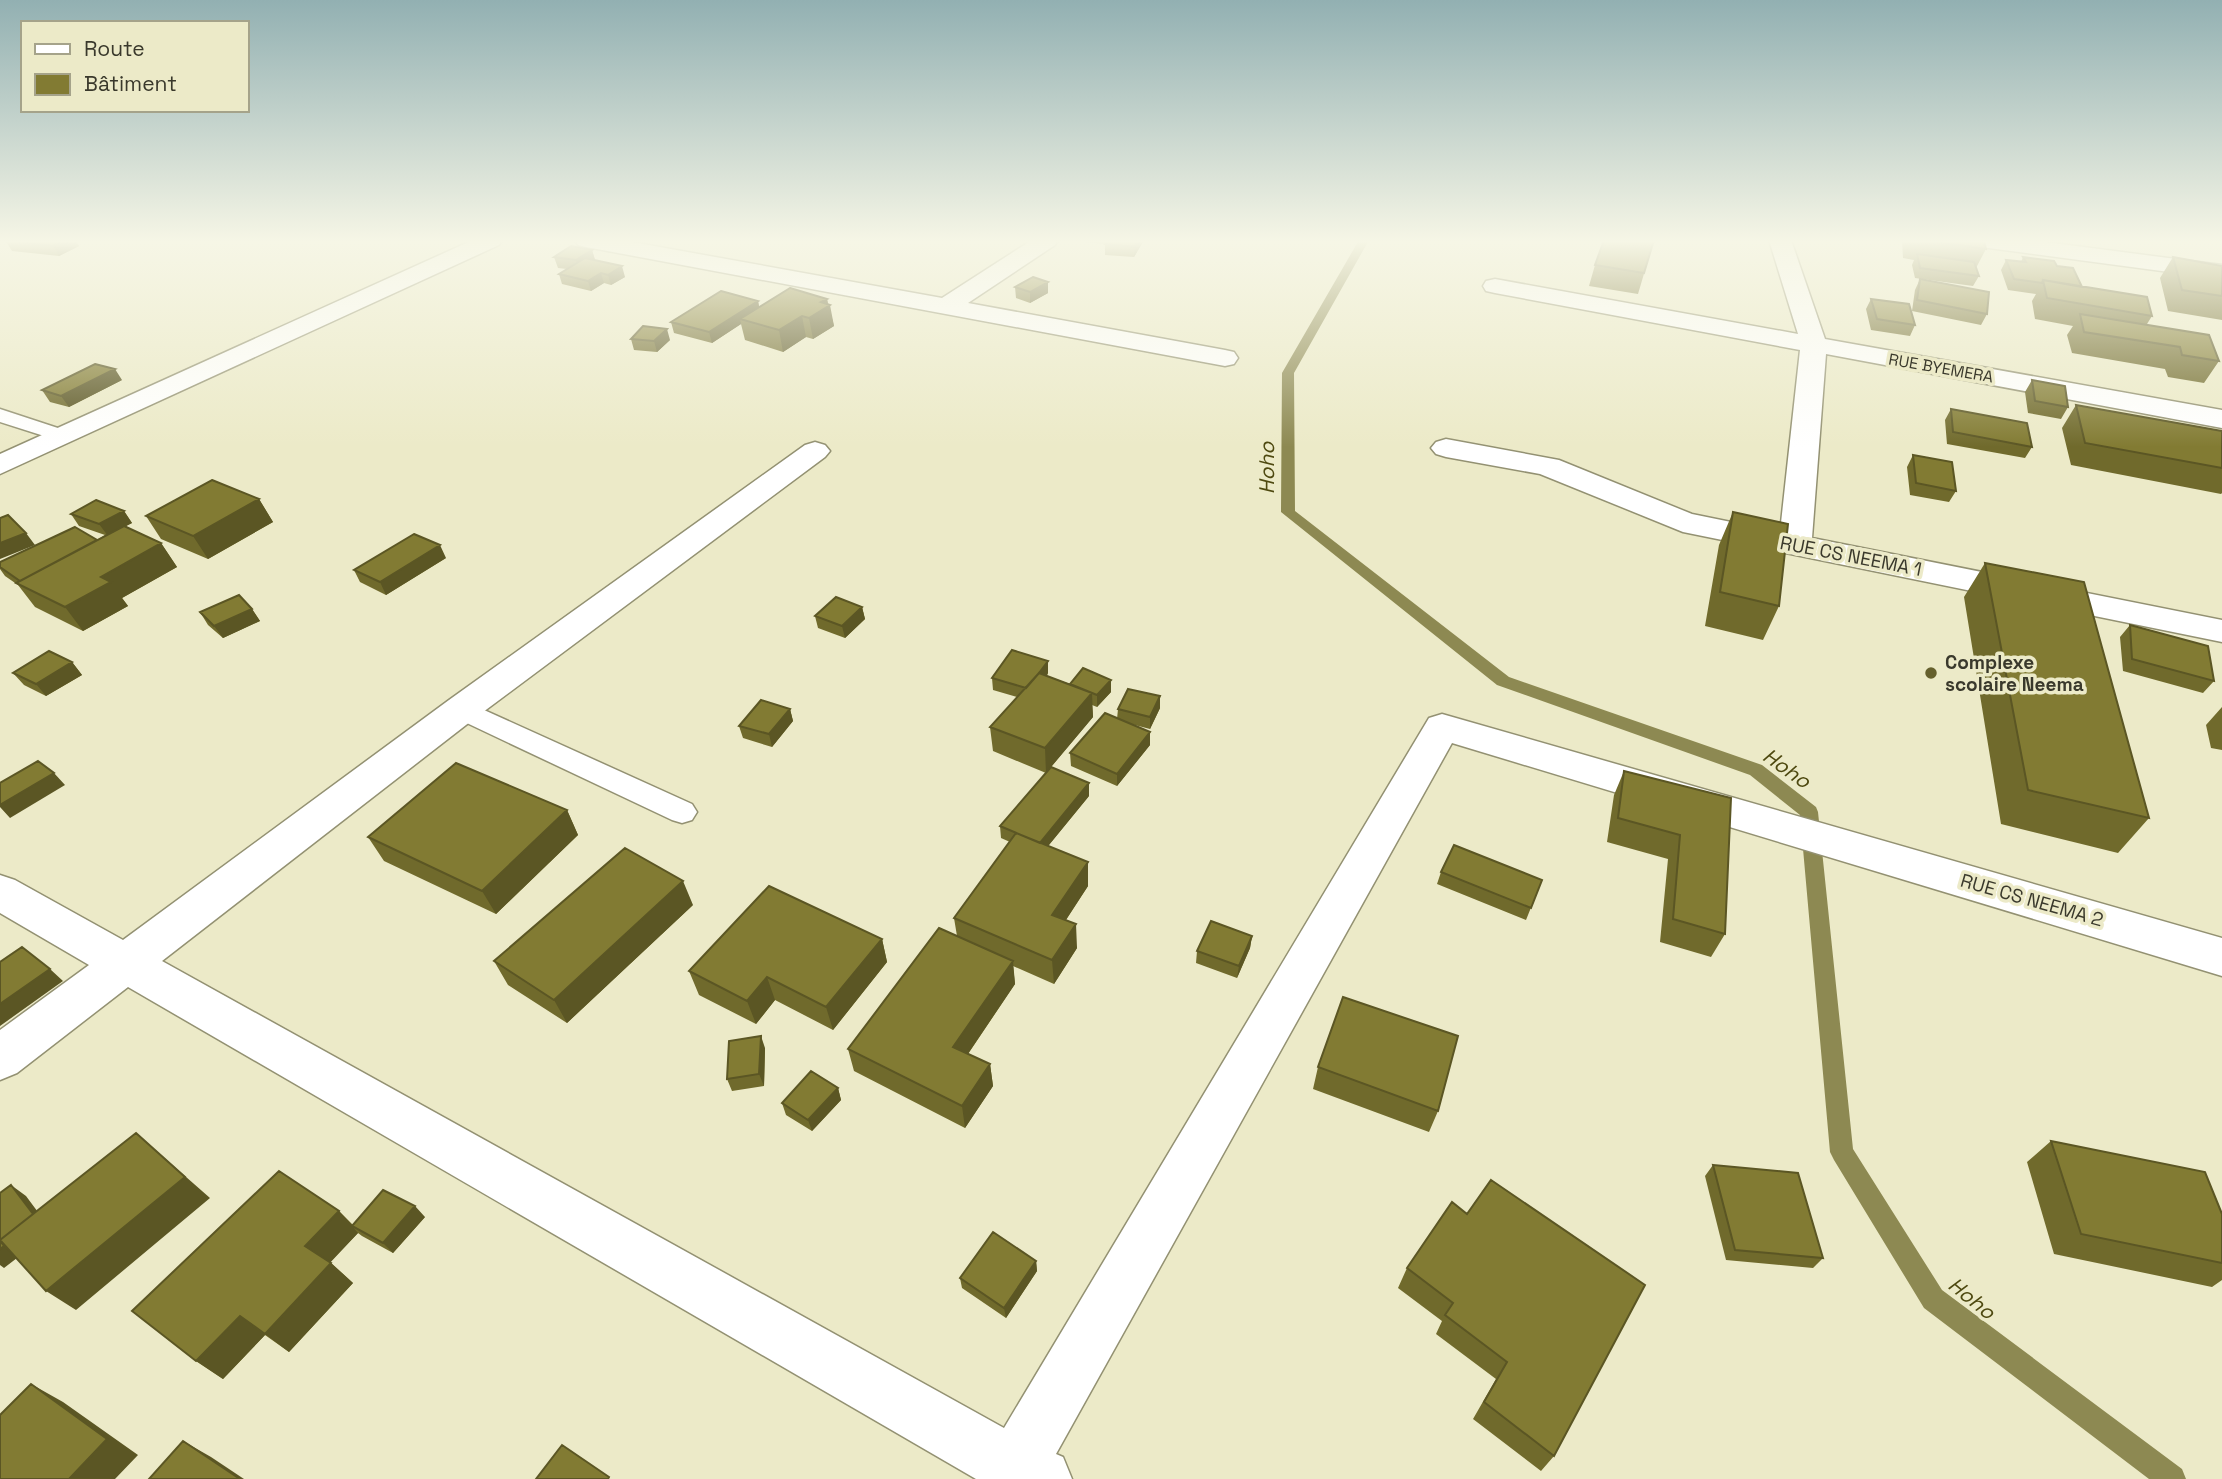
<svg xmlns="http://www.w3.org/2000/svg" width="2222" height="1479" viewBox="0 0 2222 1479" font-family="'Space Grotesk',sans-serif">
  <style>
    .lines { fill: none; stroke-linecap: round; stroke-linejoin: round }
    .stream { fill: #8d8952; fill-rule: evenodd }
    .service-casing { stroke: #939172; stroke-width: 3 }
    .minor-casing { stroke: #939172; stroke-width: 3 }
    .service { fill: #fff; fill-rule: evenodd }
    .minor { fill: #fff; fill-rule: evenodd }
    .wall { fill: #706a2c }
    .shaded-wall { fill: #5b5624 }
    .building { fill: #827b33; stroke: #5b5624; stroke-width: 2 }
    .poi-dot { fill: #65602d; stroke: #eceac8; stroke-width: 2.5 }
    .labels { text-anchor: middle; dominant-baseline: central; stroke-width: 7; stroke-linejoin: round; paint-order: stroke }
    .far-street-label { font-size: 16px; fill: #3a392c; stroke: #eceac8 }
    .street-label { font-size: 19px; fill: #3a392c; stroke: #eceac8 }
    .poi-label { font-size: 19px; font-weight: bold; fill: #3a392c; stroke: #eceac8; text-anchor: start }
    .water-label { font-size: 21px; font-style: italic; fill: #4e4910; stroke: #eceac8 }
  </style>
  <rect width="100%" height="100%" fill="#eceac8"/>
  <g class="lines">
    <path class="stream" d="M1359 240H1369L1294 373 1295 511 1509 677 1762 765 1816 807 1818 812 1853 1149 1942 1290 2182 1469 2186 1479H2149L1924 1308 1834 1160 1830 1152 1800 815 1750 775 1497 685 1281 512 1282 373Z"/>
    <defs>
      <path id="service" d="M0 409 70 432 74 436 70 440 63 442 0 422Z
        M462 700 692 804 697 812 692 820 682 823 672 820 452 716 448 709 452 702Z"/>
      <path id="minor" d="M473 240H502L499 245 0 474V454Z
        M575 240H621L942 298 1032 240H1058L1055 245 968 303 1225 350 1234 352 1238 358 1234 364 1225 366 586 247 578 245Z
        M1769 240H1791L1825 339 2222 410V428L1826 354 1812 538 2222 620V642L1683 532 1540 474 1446 457 1436 454 1431 448 1436 442 1446 439 1559 460 1692 514 1780 532 1800 350 1495 293 1486 291 1483 286 1486 281 1495 279 1798 334Z
        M1970 240H2030L2222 265V279L1981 247 1973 245Z
        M815 442 825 445 830 451 825 457 475 718 162 961 1004 1428 1429 718 1442 714 2222 938V976L1452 743 1056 1454 1063 1457 1072 1479H976L128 987 17 1073 0 1080V1030L89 965 0 913V875L15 880 123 940 449 700 805 445Z"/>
    </defs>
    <use href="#service" class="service-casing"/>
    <use href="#minor" class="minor-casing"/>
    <use href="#service" class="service"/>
    <use href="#minor" class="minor"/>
  </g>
  <path class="wall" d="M5 240H75L79 246 59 256 12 251Z
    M1076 240H1144L1134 257 1105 255V244L1076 241Z
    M1654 240 1638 294 1589 286 1595 265Z
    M1902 240H1984L1986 249 1976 268 1979 276 1973 286 1915 278 1912 265 1914 260 1903 258Z
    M592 250 595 260 625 277 611 285 604 283 591 291 562 284 559 274 567 269 558 268 554 257Z
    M2023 257 2057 266 2082 287 2152 316 2147 324 2219 361 2204 383 2168 377 2165 369 2072 353 2067 335 2073 326 2035 319 2032 301 2036 294 2008 290 2001 270 2006 260 2021 262Z
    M2173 257 2222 266V320L2168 311 2160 278Z
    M1920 279 1987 314 1981 325 1912 311 1915 290Z
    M1015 287 1048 293 1030 303 1016 298Z
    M827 299 834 326 813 339 806 337 783 352 745 340 741 324 712 343 674 333 671 322 758 301 759 307Z
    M1871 299 1915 325 1910 336 1871 330 1866 309Z
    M631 339 670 340 657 352 634 350Z
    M122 380 69 407 50 402 42 390Z
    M2032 380 2068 407 2061 419 2028 413 2025 392Z
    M2076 405 2222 431V493L2221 494 2071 465 2062 428Z
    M1951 409 2032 447 2025 458 1947 444 1945 420Z
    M1913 455 1956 491 1949 502 1910 495 1907 467Z
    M259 499 273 522 208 559 161 539 146 516Z
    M124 511 132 523 125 526 161 543 177 567 122 598 128 606 83 631 35 607 18 585 5 576 0 569V562L97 540 105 535 79 526 71 514Z
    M1733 512 1779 606 1763 640 1705 626 1719 545Z
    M446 558 386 595 360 582 354 570Z
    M1985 563 2149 818 2118 853 2001 824 1964 597Z
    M862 607 865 619 845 638 818 628 815 616Z
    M252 609 260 621 223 638 208 625 200 612Z
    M2130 625 2214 681 2203 693 2123 671 2120 637Z
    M72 662 82 675 46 696 24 685 13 673Z
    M1048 673 1047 676 1070 684 1111 692 1097 707 1092 705 1093 717 1046 773 993 751 990 727 1017 697 993 690 992 678Z
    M1160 696V708L1150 729 1131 724 1150 745 1117 786 1071 766 1070 753 1117 719 1118 709Z
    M2222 707V750L2211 748 2206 725Z
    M790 709 793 721 772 747 743 738 739 726Z
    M1624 771 1731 798 1725 934 1711 957 1660 942 1668 859 1607 842 1614 795Z
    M1089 796 1048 846 1088 862V886L1066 920 1077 948 1054 984 1013 966 1015 984 968 1054 990 1064 993 1086 965 1128 854 1071 848 1049 957 936 954 918 1010 842 1001 838 1000 826Z
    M567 810 578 835 496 914 384 861 368 837Z
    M1441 872 1542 880 1526 920 1437 884Z
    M693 905 567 1023 508 985 494 961Z
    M1252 936 1250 948 1237 978 1196 963 1197 951Z
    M882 939 887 962 833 1030 775 1000 756 1024 699 995 689 971Z
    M765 1048 764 1086 732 1091 727 1079Z
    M1318 1067 1438 1111 1429 1132 1313 1089Z
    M838 1088 841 1100 812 1131 786 1115 782 1103Z
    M2051 1141 2222 1214V1280L2212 1287 2054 1254 2027 1162Z
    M1713 1165 1823 1258 1813 1268 1726 1260 1705 1176Z
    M1452 1202 1554 1456 1541 1471 1473 1419 1496 1379 1436 1334 1442 1321 1398 1288 1407 1268Z
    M339 1211 353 1225 425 1217 393 1253 362 1236 358 1233 330 1262 353 1283 289 1352 265 1335 223 1379 196 1361Z
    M1036 1261 1037 1271 1006 1318 962 1288 960 1278Z"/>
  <path class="shaded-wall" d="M65 240H75L79 246 59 256 53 246Z
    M1138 240H1144L1134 257 1135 247Z
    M592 250 595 260 579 271 576 260Z
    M622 266 625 277 611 285 608 275Z
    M601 273 604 283 591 291 588 281Z
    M1048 282V293L1030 303V292Z
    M827 299 828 306 830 305 834 326 813 339 809 318 821 302Z
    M758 301 760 312 740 319 741 324 712 343 709 332Z
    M802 316 806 337 783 352 779 330Z
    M667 329 670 340 657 352 654 341Z
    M115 369 122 380 69 407 61 396Z
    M259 499 273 522 208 559 193 536Z
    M124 511 132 523 108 536 99 524Z
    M26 533 35 545 0 559V543Z
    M161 543 177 567 122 598 128 606 83 631 65 607 101 577Z
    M440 545 446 558 386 595 380 582Z
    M862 607 865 619 845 638 842 626Z
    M252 609 260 621 223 638 214 626Z
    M1048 661V673L1029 701 1028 689Z
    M72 662 82 675 46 696 36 684Z
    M1111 680V692L1097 707V695Z
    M1092 693 1093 717 1046 773 1045 748Z
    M1160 696V708L1150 729V717Z
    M790 709 793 721 772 747 769 734Z
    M1150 732V745L1117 786V774Z
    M54 773 65 785 10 818 0 807V805Z
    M1089 783V796L1040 856 1039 844Z
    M567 810 578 835 496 914 482 891Z
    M1088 862V886L1054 938 1052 915Z
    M683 881 693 905 567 1023 554 1000Z
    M1076 924 1077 948 1054 984 1052 960Z
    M1252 936 1250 948 1237 978 1239 966Z
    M882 939 887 962 833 1030 826 1007Z
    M1013 961 1015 984 957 1070 953 1047Z
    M50 969 63 981 0 1026V1004Z
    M767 977 775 1000 756 1024 747 1001Z
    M761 1036 765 1048 764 1086 759 1074Z
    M990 1064 993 1086 965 1128 962 1106Z
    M838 1088 841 1100 812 1131 808 1120Z
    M136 1133 210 1198 76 1310 46 1291Z
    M11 1185 26 1196 52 1231 4 1268 0 1265V1249Z
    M415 1206 425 1217 393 1253 383 1243Z
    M339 1211 356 1229 352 1226 358 1233 327 1266 305 1246Z
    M1036 1261 1037 1271 1006 1318 1004 1308Z
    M331 1263 353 1283 289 1352 265 1334Z
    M240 1316 265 1335 223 1379 196 1361Z
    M31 1384 63 1402 138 1455 115 1479H69Z
    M183 1441 211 1457 244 1479H240Z"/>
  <path class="building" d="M5 240H65L53 246Z
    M1108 240H1138L1135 247 1105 244Z
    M1604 240H1654L1644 273 1595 265Z
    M1924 240H1984L1986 249Z
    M571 246 592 250 576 260 554 257Z
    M1917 254 1974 262 1979 276 1920 268Z
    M2023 257 2054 261 2057 266 2073 268 2082 287 2043 280 2042 283 2014 279 2006 260 2026 262Z
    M2173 257 2222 266V296L2182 290Z
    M585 258 622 266 608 275 601 273 588 281 559 274Z
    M1033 277 1048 282 1030 292 1015 287Z
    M1920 279 1989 292 1987 314 1917 300Z
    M2043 280 2147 297 2152 316 2047 298Z
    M790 288 827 299 821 302 830 305 809 318 802 316 779 330 740 319Z
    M721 291 758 301 709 332 671 322Z
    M1871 299 1909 304 1915 325 1877 319Z
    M2080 314 2209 335 2219 361 2182 355 2180 347 2084 332Z
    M643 326 667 329 654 341 631 339Z
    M95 364 115 369 61 396 42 390Z
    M2032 380 2065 386 2068 407 2035 401Z
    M2076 405 2222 431V468L2085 443Z
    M1951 409 2027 423 2032 447 1953 432Z
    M1913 455 1952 462 1956 491 1916 483Z
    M212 480 259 499 193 536 146 516Z
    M96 500 124 511 99 524 71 514Z
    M1733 512 1788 524 1779 606 1720 592Z
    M8 515 26 533 0 543V518Z
    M124 526 161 543 101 577 111 582 65 607 16 583Z
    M75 527 97 540 20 581 0 567V562Z
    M414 534 440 545 380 582 354 570Z
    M1985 563 2084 582 2149 818 2028 790Z
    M239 595 252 609 214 626 200 612Z
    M836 597 862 607 842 626 815 616Z
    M2130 625 2208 646 2214 681 2132 659Z
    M1012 650 1048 661 1039 673 1026 688 992 678Z
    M49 651 72 662 36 684 13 673Z
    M1083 668 1111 680 1097 695 1070 684Z
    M1039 673 1092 693 1045 748 990 727Z
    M1128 689 1160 696 1150 717 1118 709Z
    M761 700 790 709 769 734 739 726Z
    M1105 713 1150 732 1117 774 1070 753Z
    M38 761 54 773 0 805V783Z
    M456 763 567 810 482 891 368 837Z
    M1051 767 1089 783 1040 843 1000 826Z
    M1624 771 1731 798 1725 934 1673 919 1680 835 1618 818Z
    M1016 833 1088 862 1052 915 1076 924 1052 960 954 918Z
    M1454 845 1542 880 1531 908 1441 872Z
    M625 848 683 881 554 1000 494 961Z
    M769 886 882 939 826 1007 767 977 747 1001 689 971Z
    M1211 921 1252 936 1239 966 1197 951Z
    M939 928 1013 961 953 1047 990 1064 962 1106 848 1049Z
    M22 947 50 969 0 1004V962Z
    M1343 997 1458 1036 1438 1111 1318 1067Z
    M761 1036 759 1074 727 1079 729 1041Z
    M811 1071 838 1088 808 1120 782 1103Z
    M136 1133 185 1177 46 1291 0 1240Z
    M2051 1141 2205 1172 2222 1214V1263L2081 1234Z
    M1713 1165 1798 1173 1823 1258 1735 1250Z
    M279 1171 339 1211 305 1246 331 1263 265 1334 240 1316 196 1361 132 1311Z
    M1491 1180 1645 1285 1554 1456 1484 1402 1507 1362 1445 1315 1453 1303 1407 1268 1452 1202 1467 1214Z
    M11 1185 33 1214 0 1240V1193Z
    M383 1190 415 1206 383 1243 352 1226Z
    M993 1232 1036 1261 1004 1308 960 1278Z
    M0 1241 4 1246 0 1249Z
    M31 1384 107 1439 69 1479H0V1415Z
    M183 1441 240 1479H149Z
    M562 1445 609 1477 608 1479H536Z"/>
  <linearGradient id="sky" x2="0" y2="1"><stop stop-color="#92b0b2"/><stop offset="0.54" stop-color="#f6f6e6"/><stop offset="1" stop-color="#f6f6e6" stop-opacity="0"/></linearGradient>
  <rect width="2222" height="447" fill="url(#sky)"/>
  <circle class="poi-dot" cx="1931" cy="673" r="7"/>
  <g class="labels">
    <g class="far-street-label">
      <text transform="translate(1941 368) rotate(10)">RUE BYEMERA</text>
    </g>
    <g class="street-label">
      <text transform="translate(1851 556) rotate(11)">RUE CS NEEMA 1</text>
      <text transform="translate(2032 900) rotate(16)">RUE CS NEEMA 2</text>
    </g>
    <g class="poi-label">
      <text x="1945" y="662">Complexe<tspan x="1945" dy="22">scolaire Neema</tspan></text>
    </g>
    <g class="water-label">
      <text transform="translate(1266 468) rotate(-90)">Hoho</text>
      <text transform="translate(1787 768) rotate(35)">Hoho</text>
      <text transform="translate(1972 1298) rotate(39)">Hoho</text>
    </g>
  </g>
  <rect x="21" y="21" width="228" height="91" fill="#eceac8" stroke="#a5a38a" stroke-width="2"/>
  <rect x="35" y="44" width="35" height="10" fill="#ffffff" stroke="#a5a38a" stroke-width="2"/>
  <text x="84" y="56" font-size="21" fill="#3a392c">Route</text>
  <rect x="35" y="74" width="35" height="21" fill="#827b33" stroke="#a5a38a" stroke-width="2"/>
  <text x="84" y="91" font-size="21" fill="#3a392c">Bâtiment</text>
</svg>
